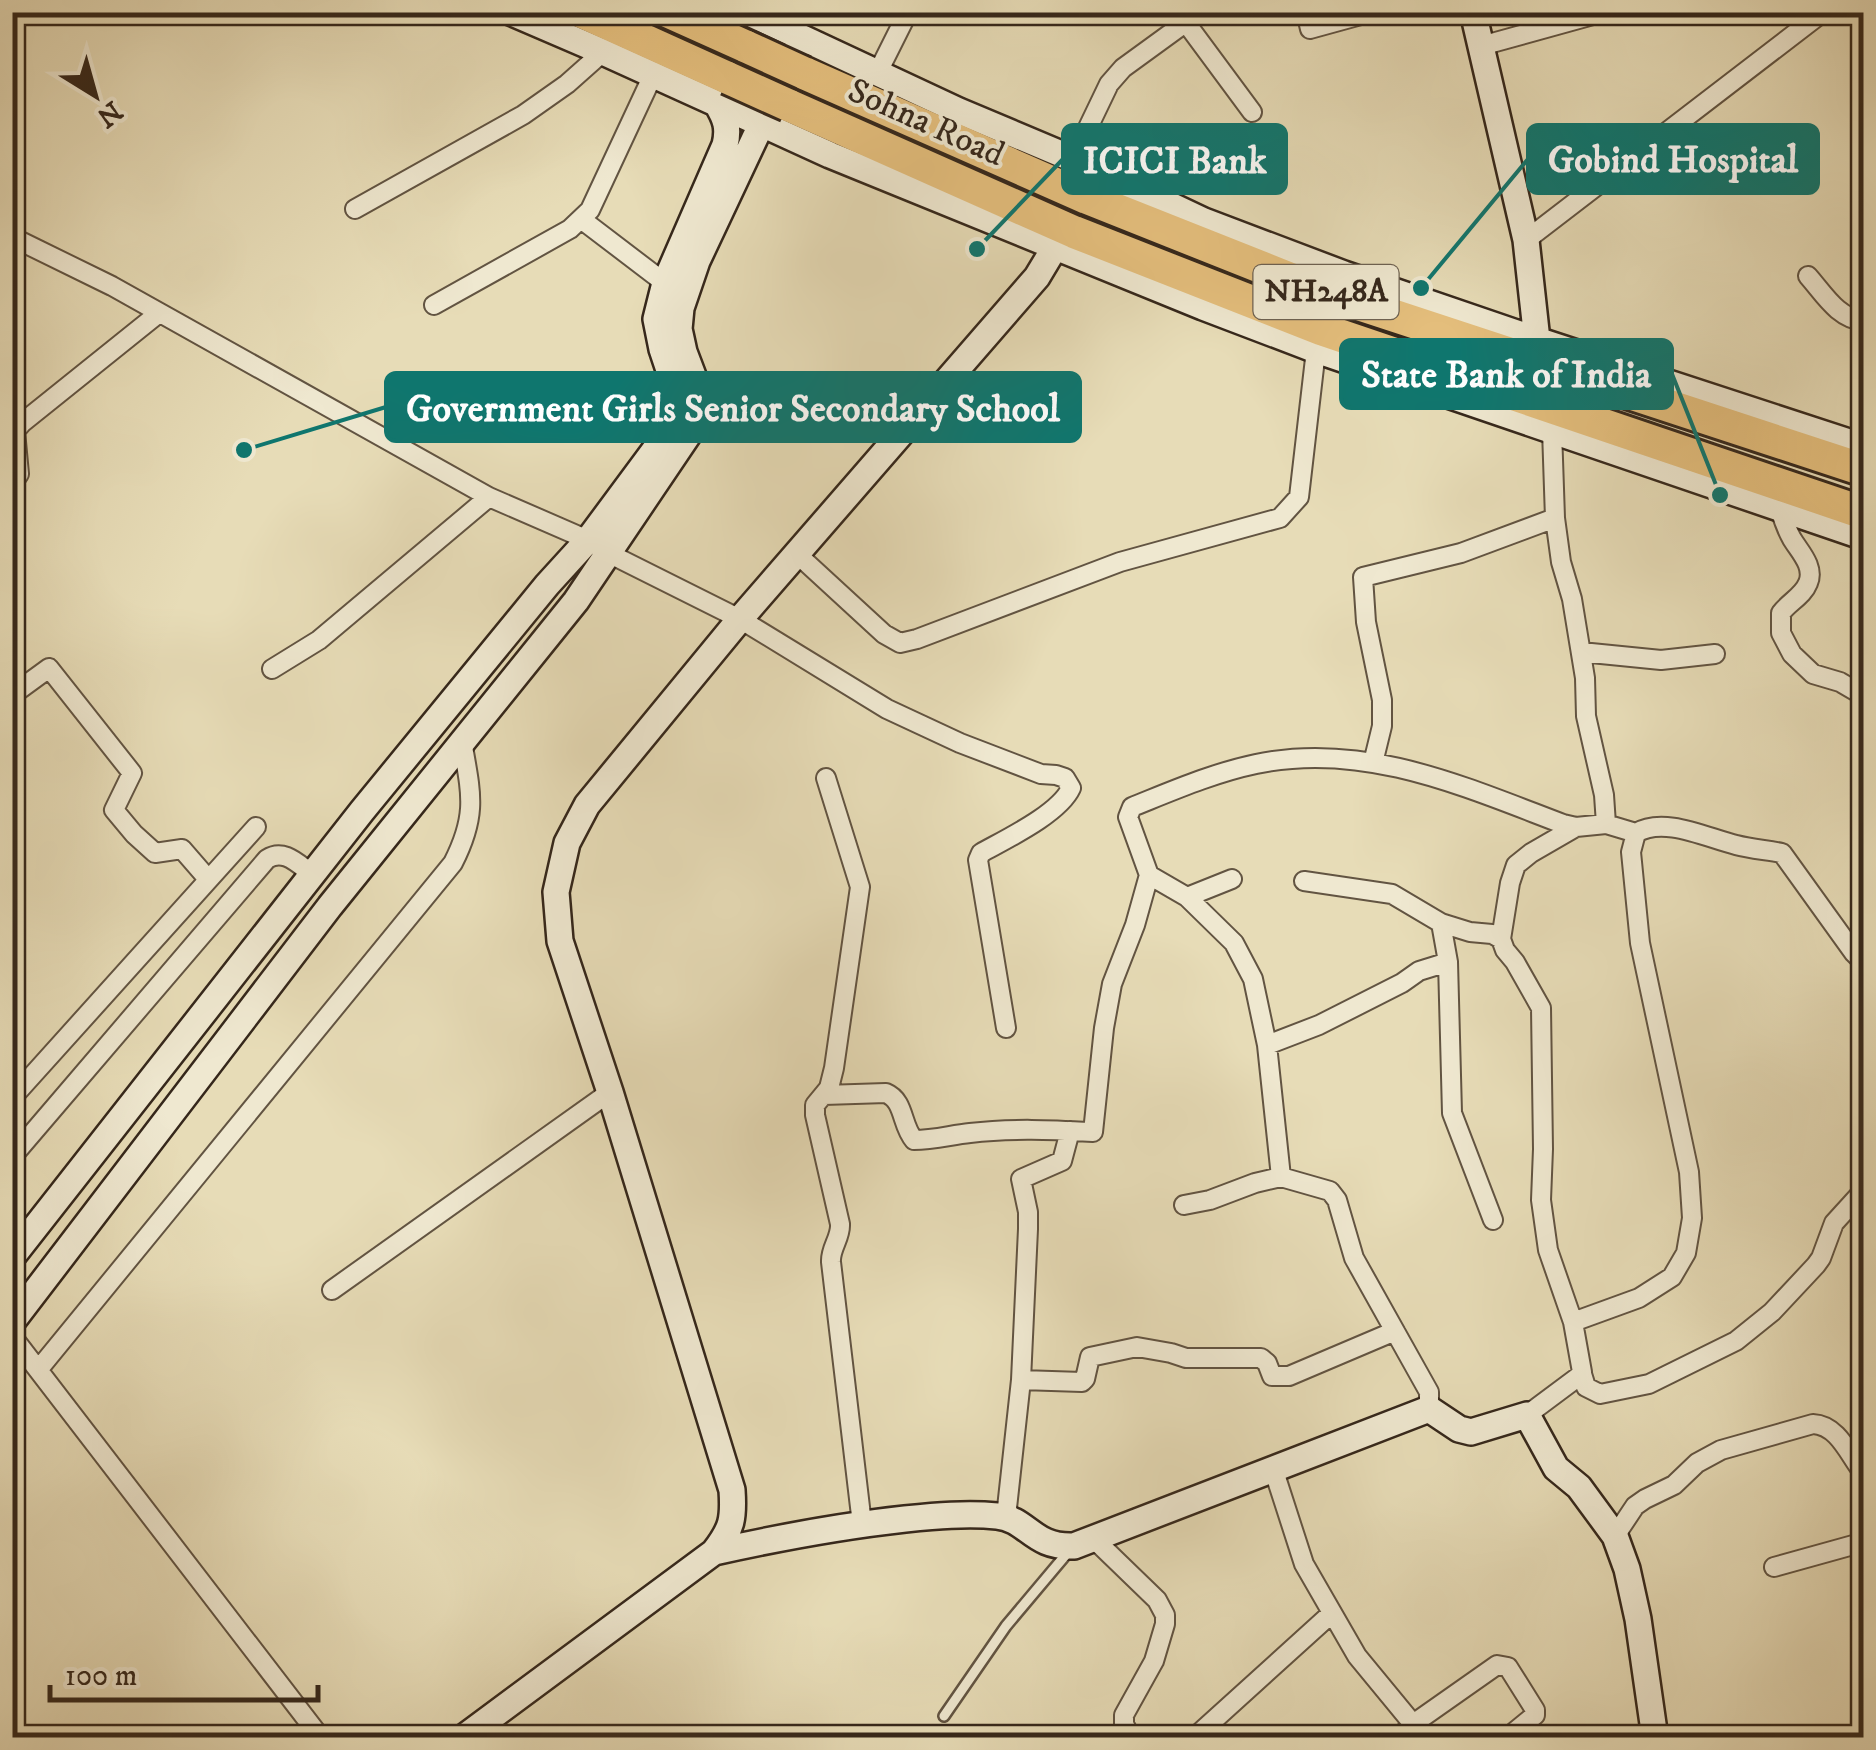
<svg xmlns="http://www.w3.org/2000/svg" width="1876" height="1750" viewBox="0 0 1876 1750" font-family="'IM FELL DW Pica',serif">
  <style>
    .lines { fill: none; stroke-linecap: round; stroke-linejoin: round }
    .lane-casing { stroke: #625442; stroke-width: 14 }
    .street-casing { stroke: #625442; stroke-width: 22 }
    .secondary-casing { stroke: #35271b; stroke-width: 30 }
    .highway-casing { stroke: #35271b; stroke-width: 38 }
    .lane { stroke: #efe8d0; stroke-width: 9 }
    .street { stroke: #efe8d0; stroke-width: 18 }
    .secondary { stroke: #efe8d0; stroke-width: 25 }
    .highway { stroke: #e4be7c; stroke-width: 32 }
    .highway-bridge-casing { stroke: #35271b; stroke-width: 38; stroke-linecap: butt }
    .highway-bridge { stroke: #e4be7c; stroke-width: 32 }
    .labels { text-anchor: middle; dominant-baseline: central; stroke-width: 8; stroke-linejoin: round; paint-order: stroke }
    .shield { fill: #efe8d0; stroke: #6d6151; stroke-width: 2.5 }
    .shield-label { font-size: 32px; font-weight: bold; fill: #35271b }
    .street-label { font-size: 35px; fill: #35271b; stroke: #efe8d0 }
    .leader { fill: none; stroke: #0f766e; stroke-width: 4 }
    .callout-dot { fill: #0f766e; stroke: #efe8d0; stroke-width: 4 }
    .callout { fill: #0f766e; stroke: #0f766e; stroke-width: 4 }
    .callout-label { font-size: 38px; text-anchor: middle; font-weight: bold; fill: #fff }
  </style>
  <rect width="100%" height="100%" fill="#e7dcb7"/>
  <filter id="stains"><feTurbulence type="fractalNoise" baseFrequency=".002" numOctaves="4"/><feColorMatrix values="0 0 0 0 .2 0 0 0 0 .09 0 0 0 0 .02 0 0 0 .5 -.17"/></filter>
  <radialGradient id="worn" r=".72"><stop offset=".6" stop-color="#630" stop-opacity="0"/><stop offset="1" stop-color="#630" stop-opacity=".3"/></radialGradient>
  <g class="lines">
    <defs>
      <path id="lane" d="M944 1716 1006 1626 1069 1551"/>
      <path id="street" d="M1178 12 1252 112
        M1306 12 1310 29 1372 12
        M1481 46 1604 12
        M878 72 908 12
        M1073 159 1109 84 1123 68 1200 12
        M355 209 523 115 567 84 603 52
        M581 219 665 283
        M12 237 112 286 489 497 588 540 608 553 740 619 887 709 960 743 1041 774 1056 775 1065 778 1071 788C1059 814 1006 839 981 853L978 860 1006 1028
        M1526 240 1823 12
        M1808 276C1824 294 1838 319 1864 321
        M434 305 570 229 590 210 653 75
        M1552 430 1555 518 1561 562 1572 599 1585 678 1586 716 1604 795 1606 824
        M12 484 19 474 15 431 22 423 159 313
        M1780 509C1783 519 1787 530 1792 539 1800 552 1815 567 1808 583 1803 596 1789 602 1781 613V633L1792 654 1813 674 1840 682 1864 696
        M797 554 884 634 900 643 917 639 1120 562 1280 518 1299 497 1316 350
        M1581 652 1661 660 1715 654
        M272 669 319 640 489 497
        M12 695 49 668 132 773 114 810 134 834 155 853 182 849 208 879
        M1373 763 1382 726V700L1366 622 1363 577 1461 553 1555 518
        M826 778 860 887 834 1068 829 1088 815 1105V1115L840 1224C841 1238 830 1248 831 1262L862 1524
        M1304 881 1392 894 1441 923 1470 932 1492 934 1501 939
        M1187 897 1232 879
        M1441 923 1448 962 1452 1113 1493 1220
        M1267 1045 1319 1025 1402 983 1419 971 1448 962
        M824 1095 886 1093C905 1101 901 1125 914 1140 934 1140 951 1135 970 1133 1011 1128 1052 1130 1093 1132L1104 1028 1112 984 1135 925 1149 875
        M12 1098 256 827
        M12 1157 267 859C284 848 298 864 312 874
        M1281 1177 1267 1045 1253 979 1234 943 1187 897 1149 875 1128 817 1132 807C1172 791 1213 773 1256 764 1364 741 1465 787 1563 824L1576 827 1606 824 1636 833C1664 816 1707 838 1736 845 1751 849 1767 850 1782 853L1854 953 1864 963
        M1184 1205 1210 1200 1255 1183 1281 1177 1330 1191 1337 1200 1354 1258 1429 1392V1409
        M332 1290 610 1092
        M1573 1322 1639 1298 1672 1277 1686 1253 1692 1218 1689 1172 1640 943 1631 852 1636 833
        M12 1336 321 1738
        M38 1370 453 863C478 814 471 793 462 741
        M1582 1374 1586 1387 1600 1394 1649 1384 1736 1341 1772 1312 1816 1265 1821 1258 1834 1223 1864 1190
        M1021 1380 1082 1382 1085 1379 1090 1357 1137 1347 1171 1353 1186 1358H1261L1267 1363 1272 1376H1289L1395 1331
        M1527 1415 1582 1374V1372L1573 1322 1548 1250 1541 1200 1543 1149 1541 1008 1515 962 1505 950 1501 939 1510 883 1516 865 1531 853 1576 827
        M1273 1468 1304 1564 1357 1656 1413 1724
        M1006 1517 1021 1380 1028 1229V1212L1021 1179 1062 1161 1070 1131
        M1615 1536 1635 1506 1645 1499 1674 1485 1697 1463 1721 1450 1813 1424C1836 1425 1847 1450 1859 1467
        M1094 1539 1157 1600 1165 1615V1624L1154 1661 1124 1715V1724L1131 1738
        M1774 1567 1864 1542
        M1194 1738 1332 1613
        M1398 1738 1413 1724 1497 1665 1508 1667 1535 1710V1715L1507 1738"/>
      <path id="secondary" d="M510 12 603 52 830 155 1203 307 1316 350 1864 537
        M747 12 959 111 1073 159 1204 221 1344 274 1537 340 1864 447
        M1473 12 1526 240 1537 340
        M12 1257 362 811 547 585 588 540 674 424 680 403 662 349 656 319 665 283 725 145C729 128 726 119 717 104
        M12 1322 330 906 576 601 688 435 698 416 701 397 684 352 679 329 681 308 697 261 802 38
        M714 1552C777 1538 841 1526 905 1519 935 1516 967 1513 997 1516 1028 1519 1032 1548 1074 1546L1429 1409 1459 1429 1471 1432 1527 1415 1556 1468 1579 1487 1615 1536 1627 1569 1638 1619 1655 1738
        M463 1738 714 1552C732 1529 734 1519 732 1490L610 1092 560 941 556 892 567 843 587 805 740 619 1037 277 1055 247"/>
      <path id="highway" d="M582 12 728 78
        M669 12 747 47
        M804 73 1087 198 1331 295 1864 470
        M788 105 1074 232 1321 329 1864 513"/>
    </defs>
    <use href="#lane" class="lane-casing"/>
    <use href="#street" class="street-casing"/>
    <use href="#secondary" class="secondary-casing"/>
    <use href="#highway" class="highway-casing"/>
    <use href="#lane" class="lane"/>
    <use href="#street" class="street"/>
    <use href="#secondary" class="secondary"/>
    <use href="#highway" class="highway"/>
    <defs>
      <path id="highway-bridge" d="M747 47 804 73
        M728 78 788 105"/>
    </defs>
    <use href="#highway-bridge" class="highway-bridge-casing"/>
    <use href="#highway-bridge" class="highway-bridge"/>
  </g>
  <g class="labels">
    <rect class="shield" x="1253.5" y="265" width="145" height="54" rx="8"/>
    <g class="shield-label">
      <text x="1326" y="292">NH248A</text>
    </g>
    <g class="street-label">
      <text transform="translate(926 123) rotate(24)">Sohna Road</text>
    </g>
  </g>
  <path class="leader" d="M1421 288L1528 159M977 249L1063 159M1720 495L1672 374M244 450L386 407"/>
  <g class="callout-dot">
    <circle cx="1421" cy="288" r="10"/>
    <circle cx="977" cy="249" r="10"/>
    <circle cx="1720" cy="495" r="10"/>
    <circle cx="244" cy="450" r="10"/>
  </g>
  <g class="callout">
    <rect x="1528" y="125" width="290" height="68" rx="10"/>
    <rect x="1063" y="125" width="223" height="68" rx="10"/>
    <rect x="1341" y="340" width="331" height="68" rx="10"/>
    <rect x="386" y="373" width="694" height="68" rx="10"/>
  </g>
  <g class="callout-label">
    <text x="1673" y="172">Gobind Hospital</text>
    <text x="1175" y="173">ICICI Bank</text>
    <text x="1506" y="387">State Bank of India</text>
    <text x="733" y="421">Government Girls Senior Secondary School</text>
  </g>
  <rect width="1876" height="1750" fill="none" stroke="#e7dcb7" stroke-width="50"/>
  <rect x="15" y="15" width="1846" height="1720" fill="none" stroke="#35271b" stroke-width="5"/>
  <rect x="25" y="25" width="1826" height="1700" fill="none" stroke="#35271b" stroke-width="2.5"/>
  <g transform="translate(95 95) rotate(143)" stroke="#efe8d0" stroke-width="8" paint-order="stroke">
  <path d="M0-8L18 38L0 25L-18 38Z" fill="#35271b"/>
  <text y="-15" font-size="28" font-weight="bold" text-anchor="middle" fill="#35271b">N</text>
  </g>
  <path d="M50 1685v15h268v-15" fill="none" stroke="#35271b" stroke-width="5"/>
  <text x="65" y="1685" font-size="30" fill="#35271b" stroke="#efe8d0" stroke-width="8" paint-order="stroke">100 m</text>
  <rect width="100%" height="100%" filter="url(#stains)"/>
  <rect width="100%" height="100%" fill="url(#worn)"/>
</svg>
